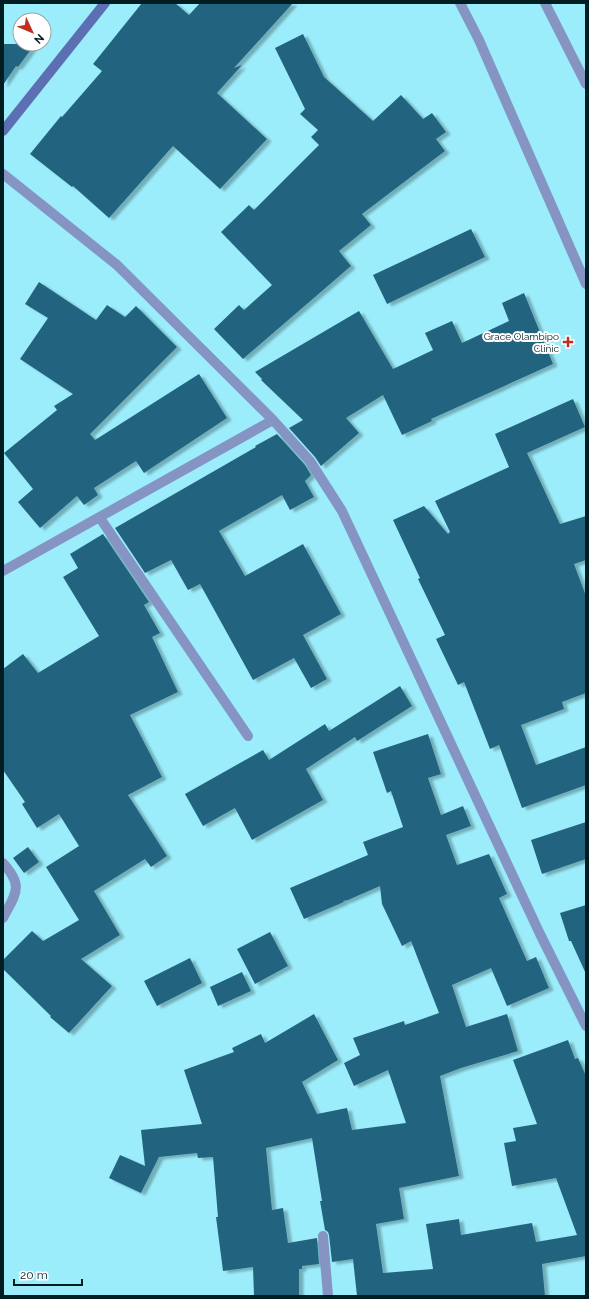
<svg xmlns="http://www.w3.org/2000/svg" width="589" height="1299" viewBox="0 0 589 1299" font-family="Raleway,sans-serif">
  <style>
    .building { fill: #24647f; filter: url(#shadow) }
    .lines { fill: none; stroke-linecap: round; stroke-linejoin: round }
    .street { stroke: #8594c2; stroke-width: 10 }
    .secondary { stroke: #5b6fb2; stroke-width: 10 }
    .poi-dot { fill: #be3122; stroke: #fff; stroke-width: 1.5 }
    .labels { text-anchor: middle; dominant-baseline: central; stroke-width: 4; stroke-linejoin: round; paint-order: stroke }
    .poi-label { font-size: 10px; fill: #001d22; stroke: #fff; text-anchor: end }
  </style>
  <defs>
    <filter id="shadow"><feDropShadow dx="4.5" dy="2.5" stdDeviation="1" flood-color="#0004"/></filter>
  </defs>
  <rect width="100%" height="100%" fill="#9cedfb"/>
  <path class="building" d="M142 3H175L189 15 200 3H293L234 68 242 65 217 93 267 139 220 189 173 146 109 218 73 186 72 187 30 154 61 116 62 117 102 71 93 64Z
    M303 34 324 77 373 121 401 95 423 119 432 113 446 132 436 139 445 151 362 214 371 225 339 251 351 266 243 359 214 329 239 305 244 310 272 285 221 232 249 205 254 210 319 145 311 137 318 130 300 114 305 109 275 48Z
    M3 44H35L18 67 16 66 3 85Z
    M471 229 485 257 387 304 373 275Z
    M39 282 96 320 107 305 125 317 136 306 177 347 90 434 95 440 199 374 227 418 144 473 136 461 94 488 98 495 84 505 77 496 40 528 18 502 33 489 4 453 57 410 54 406 73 394 20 359 48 318 25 304Z
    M524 293 553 364 431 419 432 421 402 435 383 395 346 418 359 433 321 466 315 457 289 428 303 420 261 380 262 379 255 372 359 311 393 369 433 350 425 333 452 321 462 343 509 321 502 303Z
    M573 399 585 427 527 453 560 524 586 516V560L574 564 586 596V693L562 702 564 709 521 725 536 765 586 747V785L522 808 499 745 490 749 464 682 458 685 436 639 445 635 418 579 420 578 393 520 424 506 448 534 450 532 435 501 509 467 495 434Z
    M277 434 305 465 311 475 305 481 314 497 290 510 282 495 219 531 245 576 303 544 341 614 303 635 327 679 311 688 294 658 253 680 200 584 188 590 171 560 145 573 115 528 256 447 255 446Z
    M103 534 149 602 144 605 160 633 152 637 178 692 130 715 162 777 128 795 167 856 151 867 145 859 94 891 120 935 81 959 112 986 69 1033 50 1017 51 1016 3 969V960L32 931 43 941 79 920 46 867 79 846 59 814 37 828 22 804 25 802 3 770V669L23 654 38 673 99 636 63 577 78 568 70 554Z
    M400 686 412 706 357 741 355 737 306 769 323 800 252 840 235 808 203 826 185 794 263 750 269 760 325 724 329 731Z
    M428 734 441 774 428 778 441 815 463 806 471 826 446 835 457 865 489 854 507 894 499 898 527 961 536 957 549 988 507 1006 491 968 452 985 466 1027 507 1014 518 1051 461 1068 440 1076 459 1176 399 1188 404 1219 376 1224 383 1273 433 1269 426 1224 459 1219 461 1235 532 1223 536 1242 577 1235 556 1178 512 1186 504 1143 516 1141 513 1128 537 1124 513 1060 568 1040 575 1059 578 1058 586 1076V1256L542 1264 545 1296H357L353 1259 332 1262 329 1235 328 1232 325 1230 320 1201H322L312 1138 266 1148 272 1210 283 1208 288 1243 317 1238 319 1264 302 1266V1269H299V1296H254L253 1267 223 1271 216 1217H218L213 1157 198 1158 197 1153 159 1157 141 1193 109 1178 120 1155 145 1166 141 1130 202 1124 184 1070 234 1052 232 1048 261 1034 265 1043 314 1014 338 1060 302 1082 317 1114 347 1108 352 1130 406 1123 388 1070 354 1086 344 1063 360 1055 353 1038 404 1021 405 1025 439 1013 411 941 402 946 382 904 380 886 348 900 343 901 344 902 304 919 290 888 368 855 363 842 403 827 391 791 387 793 373 752Z
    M586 822V859L542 874 531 840Z
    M28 847 39 862 24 873 13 858Z
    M586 905V974L571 941H569L560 913Z
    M270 932 288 966 255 984 237 949Z
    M190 958 202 983 157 1006 144 981Z
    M242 972 251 991 218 1006 210 987Z"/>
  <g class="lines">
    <path class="street" d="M460 3 479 40 586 284
      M545 3 586 84
      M3 174 117 265 273 420 310 461 342 511 540 934 586 1026
      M100 518 248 736
      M3 571 273 420
      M3 863C24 886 16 893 3 918
      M323 1236 328 1296"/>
    <path class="secondary" d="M3 131 105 3"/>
  </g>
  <path class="poi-dot" d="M566 336h4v4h4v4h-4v4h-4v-4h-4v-4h4z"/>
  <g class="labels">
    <g class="poi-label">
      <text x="559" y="336">Grace Olambipo<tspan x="559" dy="12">Clinic</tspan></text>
    </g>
  </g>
  <rect width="589" height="1299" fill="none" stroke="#001d22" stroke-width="8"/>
  <g transform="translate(32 32) rotate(134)"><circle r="19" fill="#ffffff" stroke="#99a5a7"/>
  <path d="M0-3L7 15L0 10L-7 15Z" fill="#be3122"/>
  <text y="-6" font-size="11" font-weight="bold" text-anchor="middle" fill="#001d22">N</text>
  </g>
  <path d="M14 1279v6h68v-6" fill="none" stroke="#001d22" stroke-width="2"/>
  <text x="20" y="1279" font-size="12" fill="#001d22" stroke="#ffffff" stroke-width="3" paint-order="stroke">20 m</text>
</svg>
